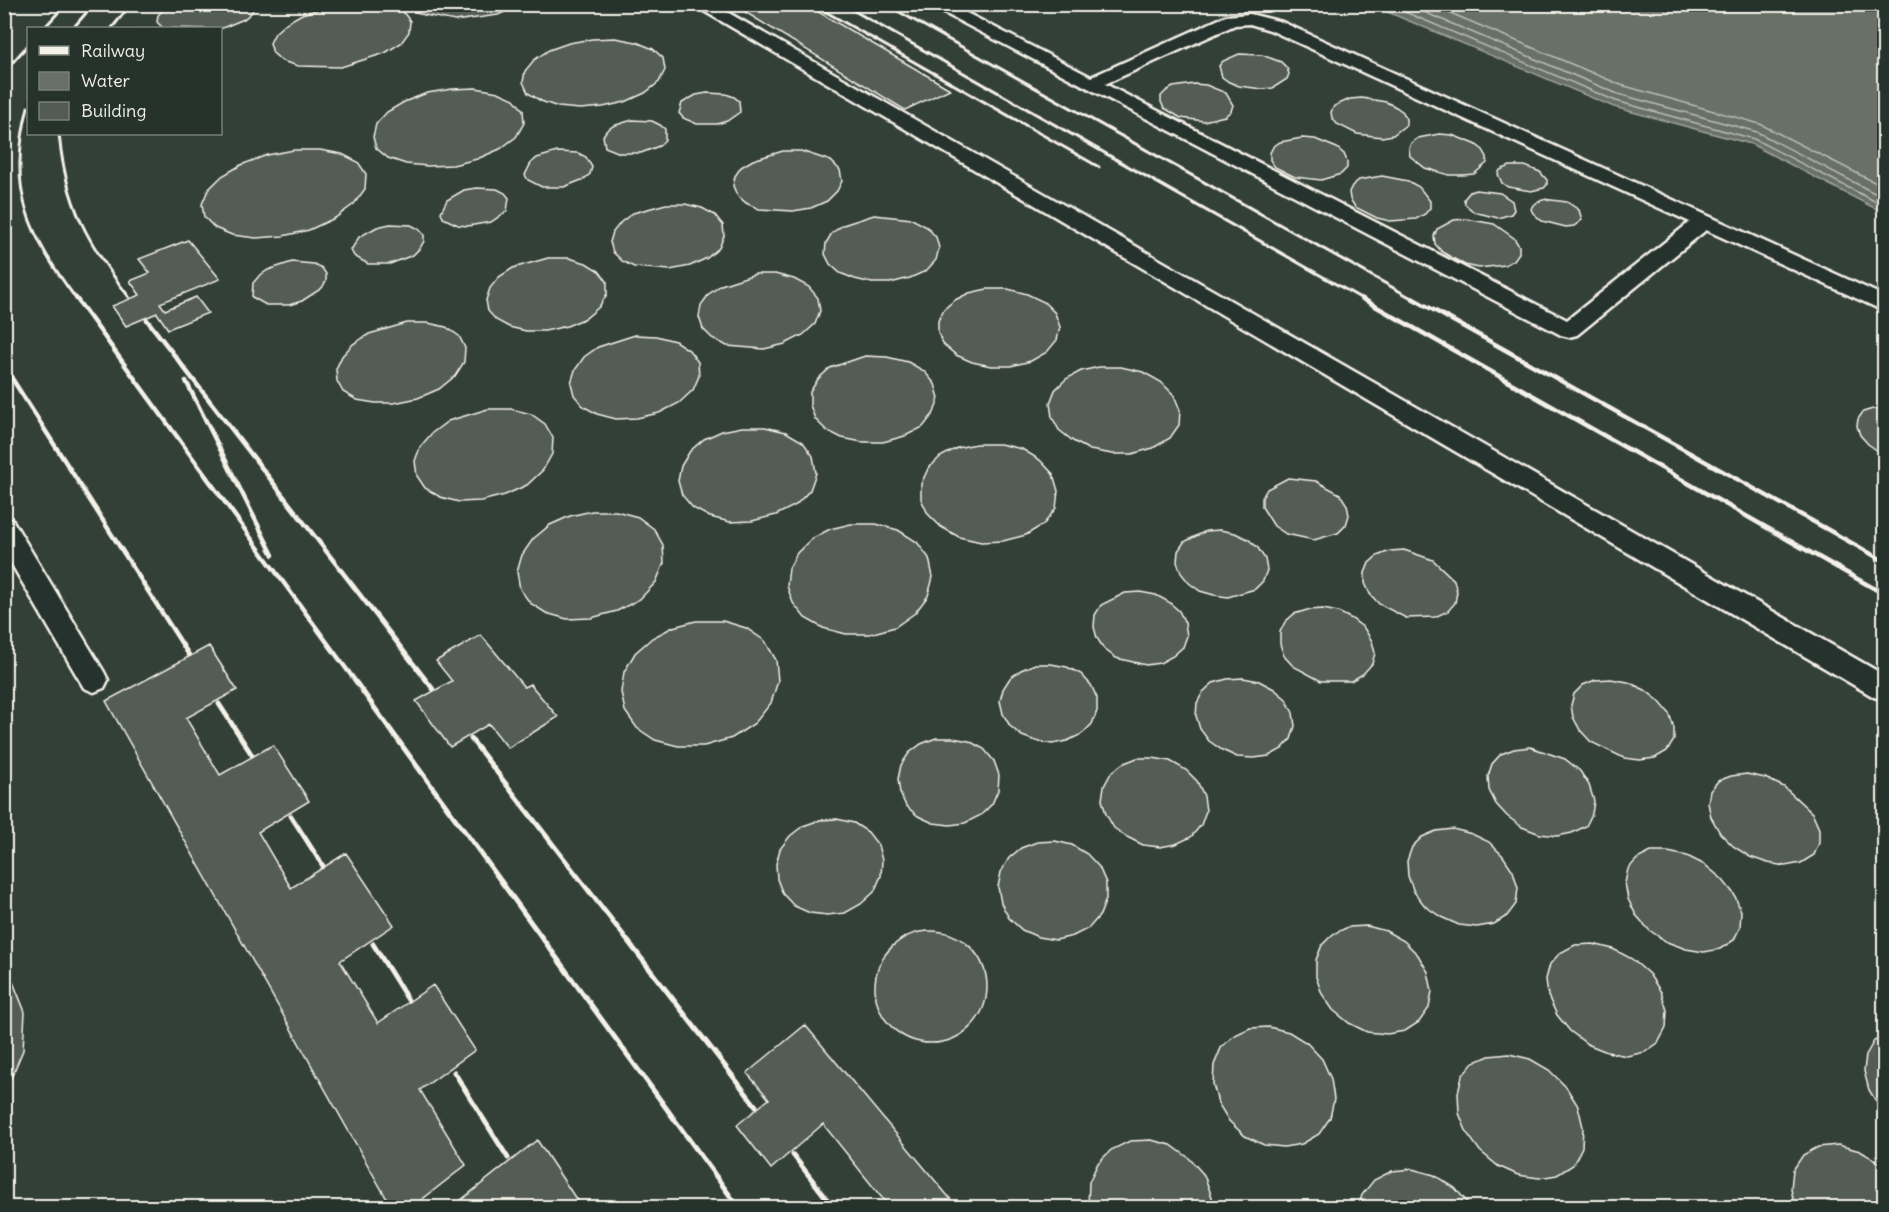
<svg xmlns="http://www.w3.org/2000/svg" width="1889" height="1212" viewBox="0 0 1889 1212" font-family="Delius,sans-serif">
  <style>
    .built { fill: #333f39; fill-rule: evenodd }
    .water { fill: #676f68; stroke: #9fa39b; stroke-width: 1.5 }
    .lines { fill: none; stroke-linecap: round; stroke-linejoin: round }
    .shore { stroke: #bcbdb5; stroke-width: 1.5 }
    .building { fill: #525c55; stroke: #f4f1e8; stroke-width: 1.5 }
    .lane-casing { stroke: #f4f1e8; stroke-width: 5 }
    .lane { fill: #26332d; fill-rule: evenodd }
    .rail-far2 { stroke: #f4f1e8; stroke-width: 3 }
    .rail-far1 { stroke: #f4f1e8; stroke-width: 4.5 }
    .rail { stroke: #f4f1e8; stroke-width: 5 }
  </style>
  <rect width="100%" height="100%" fill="#26332d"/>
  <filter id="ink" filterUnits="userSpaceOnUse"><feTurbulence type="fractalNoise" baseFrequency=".0167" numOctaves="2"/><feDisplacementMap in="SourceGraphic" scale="12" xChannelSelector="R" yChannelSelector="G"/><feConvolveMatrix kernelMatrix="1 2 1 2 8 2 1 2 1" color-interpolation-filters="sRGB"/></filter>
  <g filter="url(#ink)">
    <path class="built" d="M5 5H1884V1207H5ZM28 28H220V134H28Z"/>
    <path class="water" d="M1371 5H1884V213L1751 144 1614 107Z"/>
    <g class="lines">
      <path class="shore" d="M1386 4 1616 101 1754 139 1884 206
        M1405 4 1618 94 1757 132 1884 198
        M1429 4 1621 85 1760 124 1884 187"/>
    </g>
    <path class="building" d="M169 4H255L252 12 244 19 220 29 163 28 157 22 158 15Z
      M338 4 389 6 403 12 410 21 409 32 401 43 385 53 341 67 298 66 282 61 273 53 270 43 275 33 286 23 302 14Z
      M408 4H522L498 15 455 21 420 14Z
      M732 4H805L950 89 905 110Z
      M615 38 636 42 653 49 663 58 665 70 659 82 645 93 625 102 603 107 580 109 558 107 541 101 528 93 523 82 525 71 534 60 549 50 569 43 592 39Z
      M1239 54 1262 55 1281 62 1287 68 1289 74 1287 79 1273 88 1262 89 1239 86 1229 82 1222 77 1219 66 1223 61Z
      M1194 84 1206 85 1226 93 1233 105 1231 111 1225 116 1204 121 1181 118 1164 108 1161 102V96L1166 91 1173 87Z
      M476 88 498 92 514 99 523 110 524 123 516 137 500 149 477 159 453 165 428 166 406 164 388 158 376 148 373 137 376 124 387 112 404 102 427 93 452 89Z
      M707 93 726 94 734 97 739 101 740 112 727 121 717 124H697L683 118 679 113 682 103 696 95Z
      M1362 98 1386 102 1396 107 1403 112 1406 119V125L1393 135 1382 137 1357 134 1337 124 1332 118 1331 112 1334 106 1350 99Z
      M632 120 652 121 660 125 665 129V140L659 146 641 153H620L605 147 603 136 606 131 613 126Z
      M1439 134 1452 135 1475 144 1483 150 1487 157V163L1474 174 1463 175H1449L1425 168 1410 156 1409 149 1411 143 1418 138Z
      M1302 138 1315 139 1337 148 1344 154 1347 161V168L1341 174 1321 180 1295 177 1275 167 1270 160V153L1273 147 1280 142Z
      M294 150H320L342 154 358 162 366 174 365 189 354 204 335 218 309 230 283 236 256 238 232 235 215 228 204 217 202 204 208 190 222 176 241 165 267 155Z
      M783 151H801L831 161 840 170 842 181 837 191 827 201 811 208 793 211 759 209 746 203 737 195 733 186 735 176 741 167 753 160Z
      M557 152 578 153 586 157 592 167 590 174 584 179 564 187H542L528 180 525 175 531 163 537 158Z
      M1510 166H1525L1540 172 1547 180V185L1544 188 1531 191 1508 187 1502 183 1498 174 1500 170Z
      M1382 176 1408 181 1419 187 1430 201V208L1425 214 1416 219 1390 221 1377 218 1355 207 1350 199 1349 192 1352 186 1359 180Z
      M476 188 497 189 505 193 509 198 507 211 491 222 468 226 458 225 443 218 441 212 447 200 464 190Z
      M1476 190 1500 193 1512 201 1514 210 1511 214 1498 218 1474 212 1465 204 1464 199 1470 192Z
      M1543 199 1567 202 1579 210 1582 220 1574 226 1566 227 1542 221 1533 213 1531 209 1533 205Z
      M666 204H685L702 208 715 215 723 225 724 236 719 248 707 258 690 266 670 270 634 267 622 261 613 252 610 242 613 232 621 222 633 213Z
      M874 215 912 219 927 227 936 237 939 248 936 260 926 271 910 278 890 283H872L855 279 840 273 830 264 825 254 826 243 832 233 843 225Z
      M1466 219 1494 224 1514 238 1519 246V253L1514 260 1505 265 1479 268 1465 265 1442 252 1435 244 1434 236 1437 229 1454 220Z
      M390 224 411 225 419 229 424 235V241L420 248 413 255 390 264H368L354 256 351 250 359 237 377 227Z
      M188 240 220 279 160 303 165 310 196 297 208 313 168 329 157 313 126 326 112 306 140 295 130 281 150 273 139 259Z
      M548 258H569L586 263 599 271 607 281V294L599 307 586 318 567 326 545 331H526L509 327 496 320 488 311 486 300 490 288 499 277 513 268Z
      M292 262 314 264 322 268 326 274V281L322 288 302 301 289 305H266L252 297 253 283 259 276 268 270Z
      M755 274H775L794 279 809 287 818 298 820 311 815 324 803 335 785 344 764 349 727 346 712 338 703 329 699 317 701 305 709 294 721 285Z
      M987 289H1008L1027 294 1044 302 1055 313 1060 327 1057 340 1047 352 1031 361 1011 366H991L972 362 956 355 944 345 938 333V321L944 309 955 300 969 293Z
      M407 323H428L446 327 459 336 465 348 464 362 455 376 439 389 418 398 394 403H375L357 400 343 392 337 381 336 369 342 356 353 344 369 334Z
      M635 335 656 336 675 341 689 350 698 362 699 376 693 390 679 403 659 413 637 418 616 419 597 414 583 406 574 395 571 383 575 370 584 357 598 347Z
      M865 356 887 357 908 362 924 371 935 384 939 398 934 413 923 427 905 436 883 442H862L842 438 826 430 815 419 810 405V392L818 379 830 368Z
      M1099 367H1121L1143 372 1161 382 1174 395 1180 410 1179 425 1170 438 1153 448 1132 454H1112L1090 450 1073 441 1059 430 1052 417 1050 403 1055 390 1066 379 1081 371Z
      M488 409H511L531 414 545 424 553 438 552 454 543 470 527 485 505 495 481 501 459 502 440 497 425 488 417 476 415 461 420 447 432 433 448 421Z
      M1873 409H1884V455L1868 444 1860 435 1857 426 1858 419 1863 412Z
      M742 427H765L786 432 803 442 813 456 816 473 810 490 796 505 776 515 752 521 730 522 710 517 693 508 682 495 678 481 681 466 690 451 704 439 722 431Z
      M976 444H1000L1022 449 1040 460 1053 474 1058 491 1056 508 1044 524 1026 535 1003 541 981 542 959 537 941 527 928 514 921 499V484L928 469 940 457 957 448Z
      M1288 478 1316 481 1340 494 1347 505 1349 515 1346 525 1338 533 1314 540 1286 534 1274 526 1262 507V498L1267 489Z
      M592 511H616L638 517 654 529 663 545 664 563 656 582 640 599 617 611 591 618 567 619 546 613 530 603 520 589 517 572 522 555 533 539 550 525 570 516Z
      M851 524H876L898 530 917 542 929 558 933 577 928 596 915 613 895 627 870 634H846L823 628 805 618 793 603 787 586 789 568 797 553 811 539 830 529Z
      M1220 530 1235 533 1248 539 1258 548 1265 559 1267 570 1263 581 1255 589 1228 597 1214 595 1200 591 1189 583 1181 573 1177 562 1178 551 1184 542 1206 531Z
      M1404 550 1433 560 1454 580 1457 592 1455 603 1448 611 1435 617 1406 618 1379 604 1370 594 1365 583V573L1369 563 1377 556 1390 551Z
      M1140 592 1156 595 1169 602 1179 611 1185 623 1187 636 1183 647 1173 656 1160 663 1146 665 1116 658 1104 649 1097 638 1094 627 1095 615 1101 605 1125 593Z
      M1323 609 1338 612 1352 619 1364 628 1372 641 1375 653 1372 664 1363 674 1351 681H1321L1293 666 1284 656 1280 644V632L1285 622 1294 614 1307 610Z
      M696 621H723L746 628 765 641 776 660 778 681 771 703 755 723 732 738 704 746H678L655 740 637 728 625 711 621 692 624 672 635 653 652 638 673 627Z
      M481 635 524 687 530 684 558 717 508 748 489 724 450 747 416 701 452 681 436 661Z
      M209 646 237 690 186 718 220 775 273 745 309 801 258 832 291 888 346 853 394 925 340 961 378 1023 433 985 475 1050 420 1090 466 1165 411 1208H392L106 701Z
      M1035 664H1051L1067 667 1081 674 1091 685 1097 698V711L1092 724 1082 734 1067 741 1052 744 1036 741 1022 736 1010 726 1003 714 1000 701 1003 689 1010 678 1021 670Z
      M1243 678 1259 681 1274 689 1286 699 1293 713 1295 726 1291 739 1282 749 1269 756 1254 758 1237 757 1222 750 1209 741 1200 729 1196 716 1197 703 1203 692 1213 683 1227 679Z
      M1611 679 1628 682 1645 690 1659 701 1669 713 1674 728V740L1667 751 1655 758 1640 760 1624 758 1591 742 1580 730 1573 717 1571 705 1574 694 1583 685 1595 680Z
      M936 738H953L969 741 984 749 994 761 999 775 998 790 992 804 981 815 965 823 950 825 933 823 918 816 906 806 900 793 898 779 901 765 909 753 921 744Z
      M1530 747 1565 759 1580 771 1589 785 1594 801 1592 814 1586 826 1572 833 1557 836 1540 834 1522 827 1507 816 1496 804 1489 790 1488 776 1492 764 1501 754 1514 749Z
      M1137 758H1153L1170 761 1186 770 1197 781 1204 796 1206 811 1201 825 1191 837 1176 844 1160 847 1143 845 1127 837 1114 828 1106 814 1102 800 1104 786 1111 773 1122 764Z
      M1747 774 1765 778 1784 787 1812 813 1819 829V843L1814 855 1801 863 1785 866 1768 863 1750 857 1733 846 1720 833 1711 817 1708 803 1710 791 1718 781 1731 776Z
      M837 819 854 823 868 832 878 845 882 860 881 876 874 892 861 904 845 913 827 915 810 913 794 906 783 894 777 879 776 864 780 849 790 836 803 826 820 820Z
      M1453 829 1472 834 1489 842 1503 856 1513 871 1518 888 1516 904 1507 916 1494 924 1477 927 1459 925 1441 917 1425 906 1414 892 1408 876 1407 861 1412 847 1422 837 1436 831Z
      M1055 841 1072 845 1087 854 1099 867 1106 883V899L1100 915 1089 928 1073 936 1056 940 1038 937 1022 930 1009 918 1001 903 998 887 1001 872 1009 858 1021 848 1037 842Z
      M1651 852H1668L1687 856 1705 865 1722 879 1734 894 1741 911 1740 927 1734 940 1720 949 1704 952 1686 949 1667 942 1649 930 1636 915 1628 899 1625 883 1628 869 1637 859Z
      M1367 926 1386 931 1404 941 1418 955 1428 972 1432 991 1429 1008 1419 1022 1405 1031 1387 1034 1367 1032 1349 1023 1333 1010 1322 994 1316 977V960L1322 945 1333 934 1348 927Z
      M875 987a56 56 0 1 1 112 0a56 56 0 1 1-112 0Z
      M1593 944 1613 949 1632 959 1649 974 1661 992 1667 1010 1666 1028 1658 1043 1645 1052 1627 1056 1607 1052 1587 1044 1570 1031 1557 1015 1548 996 1546 979 1550 964 1560 953 1575 945Z
      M4 976 13 982 25 1012 23 1050 4 1095Z
      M805 1025 958 1208H890L823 1124 771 1169 737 1125 769 1099 747 1073Z
      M1269 1027 1289 1032 1307 1043 1322 1059 1331 1079 1334 1099 1330 1118 1319 1134 1302 1144 1284 1147 1264 1145 1245 1136 1229 1121 1218 1103 1213 1084 1214 1065 1221 1048 1233 1036 1250 1028Z
      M1884 1036V1114L1869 1090 1864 1071 1866 1055 1874 1041Z
      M1509 1054 1530 1059 1549 1070 1566 1087 1578 1106 1583 1127 1582 1147 1573 1165 1557 1175 1539 1178 1518 1175 1498 1166 1480 1151 1467 1133 1459 1113 1458 1093 1462 1076 1473 1063 1489 1056Z
      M537 1140 582 1208H451Z
      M1151 1140 1171 1145 1189 1158 1204 1175 1212 1197 1213 1208H1088L1089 1182 1098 1163 1111 1150 1130 1141Z
      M1838 1145 1860 1151 1884 1165V1208H1795L1791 1189 1793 1170 1803 1155 1818 1147Z
      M1412 1169 1434 1175 1455 1188 1472 1208H1358L1362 1195 1374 1180 1392 1171Z"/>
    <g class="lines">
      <defs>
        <path id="lane" d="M692 4H713L1884 675V700L1874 697Z
          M927 4H949L1091 77 1226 16 1250 14 1282 22 1884 296V311L1706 230 1577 335 1569 337 1561 335ZM1250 24 1270 30 1690 222 1567 320 1105 84 1235 25Z
          M4 519 13 521 104 672 108 680 104 688 94 692 84 688 4 551Z"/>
      </defs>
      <use href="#lane" class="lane-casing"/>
      <use href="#lane" class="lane"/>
      <path class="rail-far2" d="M812 4 1099 167
        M842 4 1364 300
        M885 4 1415 300
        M44 28 66 4
        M73 28 94 4
        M112 28 131 4
        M4 72 28 45
        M28 107C7 191 28 233 77 300
        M59 134C66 205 87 242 129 297"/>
      <path class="rail-far1" d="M76 298 364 693
        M1361 298 1884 594
        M1412 298 1884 561
        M147 320 433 689
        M4 366 189 655
        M186 381 273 555"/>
      <path class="rail" d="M363 692 739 1208
        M219 704 252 755
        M471 739 756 1106
        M291 816 323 866
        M373 944 408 1000
        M454 1072 508 1158
        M793 1155 834 1208"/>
    </g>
  </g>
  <rect width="1889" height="1212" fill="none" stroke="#26332d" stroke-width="24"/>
  <rect x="12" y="12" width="1865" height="1188" fill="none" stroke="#f4f1e8" stroke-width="2" filter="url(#ink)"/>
  <rect x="27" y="27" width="195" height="108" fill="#26332d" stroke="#787f78" stroke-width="1.5"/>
  <rect x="39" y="46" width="30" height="9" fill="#f4f1e8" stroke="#787f78" stroke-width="1.5"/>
  <text x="81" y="57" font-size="18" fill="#f4f1e8">Railway</text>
  <rect x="39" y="72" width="30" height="18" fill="#676f68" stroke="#787f78" stroke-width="1.5"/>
  <text x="81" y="87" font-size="18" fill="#f4f1e8">Water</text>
  <rect x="39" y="102" width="30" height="18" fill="#525c55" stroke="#787f78" stroke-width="1.5"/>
  <text x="81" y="117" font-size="18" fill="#f4f1e8">Building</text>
</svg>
